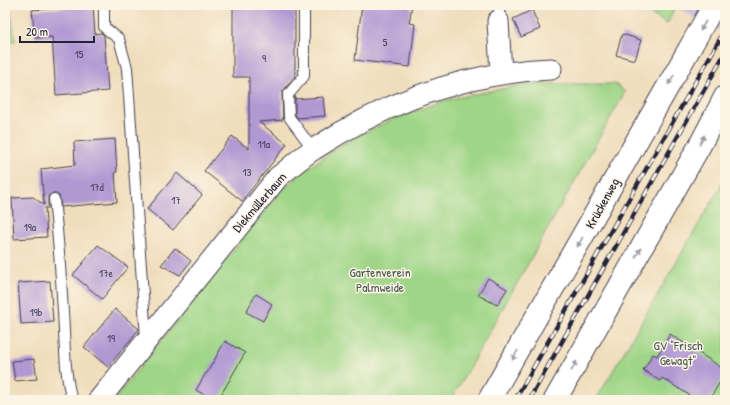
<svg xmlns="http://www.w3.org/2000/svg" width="730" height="405" viewBox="0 0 730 405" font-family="'Patrick Hand',sans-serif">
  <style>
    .industrial { fill: #c5c0da }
    .green { fill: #9ed586; stroke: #607c60 }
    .building { fill: #b098d3 }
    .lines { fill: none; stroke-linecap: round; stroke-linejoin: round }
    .lane-casing { stroke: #413e4e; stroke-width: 12 }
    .street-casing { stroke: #413e4e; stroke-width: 23 }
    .secondary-casing { stroke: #413e4e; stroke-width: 24 }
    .lane { stroke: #fff; stroke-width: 10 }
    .street { stroke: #fff; stroke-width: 21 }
    .secondary { stroke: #fff; stroke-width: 22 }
    .rail-casing { stroke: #22223b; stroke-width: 4.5 }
    .rail { stroke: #fcf5e5; stroke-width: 3; stroke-dasharray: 9; stroke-linecap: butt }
    .secondary-bridge-casing { stroke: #413e4e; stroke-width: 24; stroke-linecap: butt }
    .secondary-bridge { stroke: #fff; stroke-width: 22 }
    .oneway { fill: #9c9ca7 }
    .labels { text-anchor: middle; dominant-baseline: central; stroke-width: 3; stroke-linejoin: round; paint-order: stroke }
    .number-label { font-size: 11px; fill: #464061 }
    .street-label { font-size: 13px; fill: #22223b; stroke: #fcf5e5 }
    .park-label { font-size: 13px; fill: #475852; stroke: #fcf5e5 }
  </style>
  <rect width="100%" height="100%" fill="#fcf5e5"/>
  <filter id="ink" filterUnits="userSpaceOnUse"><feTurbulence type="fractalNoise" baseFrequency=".025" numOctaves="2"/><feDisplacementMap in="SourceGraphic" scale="8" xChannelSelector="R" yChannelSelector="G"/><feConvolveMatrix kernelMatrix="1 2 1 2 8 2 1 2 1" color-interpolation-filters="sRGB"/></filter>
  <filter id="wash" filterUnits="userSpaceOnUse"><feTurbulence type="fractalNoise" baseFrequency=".012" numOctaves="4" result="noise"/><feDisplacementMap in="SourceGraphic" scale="16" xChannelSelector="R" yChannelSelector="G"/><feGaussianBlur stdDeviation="0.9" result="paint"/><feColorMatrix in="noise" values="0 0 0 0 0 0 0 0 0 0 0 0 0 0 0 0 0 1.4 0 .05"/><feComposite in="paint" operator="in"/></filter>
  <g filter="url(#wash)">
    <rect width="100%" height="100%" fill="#f0ddbc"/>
    <path class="industrial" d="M671 5H725V33L675 7Z"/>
    <path class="green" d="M5 5H10L15 41 5 43Z
      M635 5H671L675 7 667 24Z
      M526 84H615L625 92 451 400H114L276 197 299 175 340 145 393 119 446 100Z
      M725 179V400H596Z"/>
    <g id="blocks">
      <path class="building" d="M233 5H295V76L283 91 282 95 283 120 259 122 287 144 242 201 204 171 232 136 249 149V77H233Z
        M362 5H412L409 23 415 24 410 67 355 60Z
        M93 6 95 34 101 33 104 35 108 91 56 95 52 37 35 38 32 10Z
        M532 10 540 29 521 37 513 19Z
        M622 34 641 40 635 60 616 55Z
        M295 96V99L323 97 325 116 298 118 295 115Z
        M115 139 117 172H115L117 202 61 207 59 196 56 193H53L48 196V208H45L47 237 14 239 12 198 33 197 44 205 41 169 75 165 74 142Z
        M177 173 202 195 173 230 147 209Z
        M98 245 128 267 102 299 73 275Z
        M175 248 191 261 180 275 161 265Z
        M488 278 507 289 497 305 478 295Z
        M50 281 53 322 21 324 18 283Z
        M256 294 272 304 263 321 246 312Z
        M115 309 139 329 108 367 84 347Z
        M670 334 725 370V374L709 400H697L662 378 660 381 643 370 653 354 657 356Z
        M225 341 245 353 218 400H213L196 390 206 373H207Z
        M34 359 37 379 15 381 12 361Z"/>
    </g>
  </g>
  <g filter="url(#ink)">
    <use href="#blocks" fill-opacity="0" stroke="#413e4e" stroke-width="1"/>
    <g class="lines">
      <defs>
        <path id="lane" d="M104 5V27L119 39 127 68 146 338
          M304 5V76L288 95 289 117 313 149
          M498 21 500 5
          M54 199C58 236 61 274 63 312 65 341 64 372 72 400"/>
        <path id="street" d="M498 21 501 73
          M99 400 278 177C290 168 301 157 314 149 385 103 466 72 551 69"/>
        <path id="secondary" d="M489 400 691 46
          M555 400 700 145 725 97"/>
      </defs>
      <use href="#lane" class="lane-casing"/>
      <use href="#street" class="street-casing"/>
      <use href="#secondary" class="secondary-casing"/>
      <use href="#lane" class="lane"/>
      <use href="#street" class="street"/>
      <use href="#secondary" class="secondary"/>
      <defs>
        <path id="rail" d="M711 5 725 12
          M515 400 725 30
          M529 400 725 53"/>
      </defs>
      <use href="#rail" class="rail-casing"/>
      <use href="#rail" class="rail"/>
      <defs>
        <path id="secondary-bridge" d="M691 46 714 5"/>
      </defs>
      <use href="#secondary-bridge" class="secondary-bridge-casing"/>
      <use href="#secondary-bridge" class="secondary-bridge"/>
    </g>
    <defs><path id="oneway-solid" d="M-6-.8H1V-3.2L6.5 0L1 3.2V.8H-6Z"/></defs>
    <g class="oneway">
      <use href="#oneway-solid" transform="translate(703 26) rotate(119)"/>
      <use href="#oneway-solid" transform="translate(671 80) rotate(121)"/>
      <use href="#oneway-solid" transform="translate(702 140) rotate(-62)"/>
      <use href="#oneway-solid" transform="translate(580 242) rotate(120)"/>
      <use href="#oneway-solid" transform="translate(638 253) rotate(-60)"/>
      <use href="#oneway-solid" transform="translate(515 355) rotate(120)"/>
      <use href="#oneway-solid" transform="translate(574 366) rotate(-61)"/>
    </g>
  </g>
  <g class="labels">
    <g class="number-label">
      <text x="385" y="42">5</text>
      <text x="79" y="54">15</text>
      <text x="264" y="58">9</text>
      <text x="264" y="144">11a</text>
      <text x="247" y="172">13</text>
      <text x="97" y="187">17d</text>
      <text x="176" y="200">17</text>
      <text x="30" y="227">19a</text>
      <text x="106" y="273">17e</text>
      <text x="36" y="312">19b</text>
      <text x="111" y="338">19</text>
    </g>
    <g class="street-label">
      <text transform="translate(259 202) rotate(-49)">Diekmüllerbaum</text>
      <text transform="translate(602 203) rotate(-61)">Krückenweg</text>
    </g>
    <g class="park-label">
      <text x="380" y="272">Gartenverein<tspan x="380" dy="15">Palmweide</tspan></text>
      <text x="678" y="345">GV "Frisch<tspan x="678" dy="15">Gewagt"</tspan></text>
    </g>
  </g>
  <rect width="730" height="405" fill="none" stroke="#fcf5e5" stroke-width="20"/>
  <path d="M20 36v6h74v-6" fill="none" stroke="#22223b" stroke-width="2"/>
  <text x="26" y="36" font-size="12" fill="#22223b" stroke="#fcf5e5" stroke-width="3" paint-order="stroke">20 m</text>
</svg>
